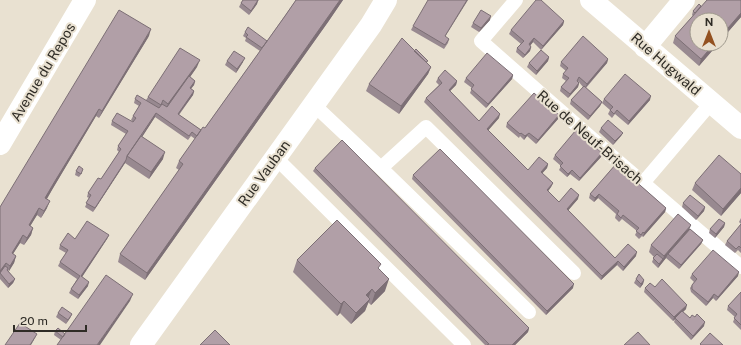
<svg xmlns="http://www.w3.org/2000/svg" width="741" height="345" viewBox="0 0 741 345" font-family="'Public Sans',sans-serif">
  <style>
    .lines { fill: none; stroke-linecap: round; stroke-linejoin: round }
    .lane { stroke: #fff; stroke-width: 14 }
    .street { stroke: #fff; stroke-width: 22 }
    .secondary { stroke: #fff; stroke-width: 22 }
    .wall { fill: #988990 }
    .shaded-wall { fill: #7c6f75 }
    .building { fill: #b19fa7; stroke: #7c6f75 }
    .labels { text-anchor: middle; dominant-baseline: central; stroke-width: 4; stroke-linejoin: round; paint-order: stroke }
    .street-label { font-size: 14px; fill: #2f2c26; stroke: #e9e1d1 }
  </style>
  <rect width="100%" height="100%" fill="#e9e1d1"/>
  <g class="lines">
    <path class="lane" d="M516 0 481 41 613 157 741 267
      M313 104 381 168 529 312
      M275 157 464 345
      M381 168 426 127 574 273
      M643 183 711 103"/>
    <path class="street" d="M591 0 741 128
      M645 47 684 0"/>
    <path class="secondary" d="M0 144 85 0
      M141 345 371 25 386 0"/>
  </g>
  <path class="wall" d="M243 0H259L258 1 257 4 249 15 239 7 241 3Z
    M296 0H343L328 22 145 280 118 262 120 254 179 170 176 168 179 161 195 139 191 136 188 140 155 117 142 137 163 159 149 179 125 163 93 212 85 207 89 198 87 197 88 193 101 179 119 152 117 150 118 146 126 134 111 125 112 121 133 122 131 120 133 116 139 106 134 103 135 99 146 100 148 97 197 67 190 77 195 81 194 85 191 89 194 91 193 95 179 115 201 130 205 128 260 51 245 41 246 38 243 36 245 32 267 41Z
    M741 0V17L721 40 697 44H718L699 66 673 43 675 36 693 16 692 15 693 11 701 6Z
    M490 20 479 32 471 27 473 23Z
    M564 21 563 25 541 50 533 42 530 46 531 47 530 51 523 58 516 52 517 48 521 44 509 34 511 30Z
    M413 26 445 37 449 39 448 43 444 49 411 30Z
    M149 36 99 118 96 116 53 188 47 199V208L41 218 37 215 30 226 33 228 31 235 24 245 20 243 13 254 16 256 14 263 8 271 15 279 13 283 8 288 0 279V207Z
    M549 57 548 61 536 75 527 67 529 63Z
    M608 59 607 63 586 88 602 102 600 106 588 120 570 104 571 100 583 87 578 81 579 83 578 87 568 98 560 91 561 87 566 81 562 78 563 74 566 71 560 66 561 62Z
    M227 61 243 62 236 73 225 65Z
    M427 63 431 67 428 74 399 114 366 91 369 84Z
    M513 75 512 79 486 108 470 93 472 88 464 82 466 78Z
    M438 78 457 81 456 85 450 91 479 121 499 118 488 130 528 170 548 164 547 168 542 173 553 183 551 187 548 191 559 202 578 199 568 210 615 258 636 256 623 271 617 265 601 280 424 102 426 98 439 85 436 82Z
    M604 99 650 100 628 125 615 114 612 118 608 114 610 110 602 103Z
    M559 115 558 119 536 144 527 136 524 140 520 136 519 138 506 127 507 123Z
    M601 128 623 133 621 136 613 145 599 132Z
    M602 153 601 157 579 181 570 174 567 177 559 170 561 166 553 159 555 155Z
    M616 164 666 208 665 212 643 237 642 236 639 239 635 235 637 231 622 219 619 222 615 218 616 214 598 198 594 202 589 198 590 194Z
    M315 168 529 328 528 332 515 345H485L313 171Z
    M76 171 82 173 79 177 75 175Z
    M741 174V193L721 216 692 190 695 183Z
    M413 175 573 288 546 315 412 179Z
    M683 203 705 207 704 211 696 220 682 207Z
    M741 218V224L739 222Z
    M725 223 724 227 715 238 709 233 710 229Z
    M741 224V253L738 250 735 253 725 245 727 241Z
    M690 229 703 240 701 244 679 269 666 258 658 268 652 262 654 257 649 252 651 245Z
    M109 235 107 239 82 277 88 286 78 299 69 293 71 289 77 279 58 266 60 262 66 253 59 249 60 245 75 239Z
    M297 260 380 269 385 291 371 305 368 302 365 311 351 324 340 313 337 316 293 272Z
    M692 274 738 276 716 301 713 298 706 306 691 292 690 288 694 282 690 278Z
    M636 279 644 280 643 284 640 288 634 283Z
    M655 287 686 309 683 312 690 318 704 326 691 340 674 322 675 319 673 321 644 292 645 288Z
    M741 292V330L733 322 735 317 727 310 728 306Z
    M130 301 61 340 54 335 55 331 65 334Z
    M58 313 72 314 70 318 66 324 56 317Z"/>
  <path class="shaded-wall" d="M258 0 257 4 249 15 251 11Z
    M340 0H343L328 22 145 280 147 273Z
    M467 0H468L443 40 445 36Z
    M741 13V17L721 40V36Z
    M491 16 490 20 479 32 481 28Z
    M564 21 563 25 541 50 543 46Z
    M151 29 149 36 99 118 102 111Z
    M534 38 533 42 528 48 529 44Z
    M714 44H718L699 66 701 59Z
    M531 47 530 51 523 58 525 55Z
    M549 57 548 61 536 75 537 71Z
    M245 58 243 62 236 73 237 69Z
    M608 59 607 63 585 88 587 84Z
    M200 60 197 67 166 111 168 104Z
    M431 67 428 74 399 114 401 106Z
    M513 75 512 79 486 108 488 104Z
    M195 81 194 85 188 92 190 88Z
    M457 81 456 85 447 94 449 90Z
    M579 83 578 87 568 98 570 94Z
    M194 91 193 95 176 118 178 114Z
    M651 96 650 100 628 125 629 121Z
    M602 102 600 106 588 120 590 116Z
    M99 109 96 116 43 205 45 198 55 181Z
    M156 113 155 117 129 157H128Z
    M500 114 499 118 486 133 487 129Z
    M559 115 558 119 536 144 538 140Z
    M529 133 527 136 524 140 525 136Z
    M623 133 621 136 613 145 615 141Z
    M165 152 163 159 149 179 151 172Z
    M602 153 601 157 579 181 580 178Z
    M126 160 125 163 93 212 95 208Z
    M548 164 547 168 540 176 541 172Z
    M572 170 570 174 567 177 568 174Z
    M553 183 551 187 546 194 547 190Z
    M741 188V193L721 216 723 209Z
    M599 194 598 198 594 202 595 198Z
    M579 195 578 199 566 213 567 209Z
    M50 201 47 208 41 218 44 211Z
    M705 207 704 211 696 220 698 216Z
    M39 208 37 215 26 233 29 225Z
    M666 208 665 212 643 237 644 233Z
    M725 223 724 227 715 238 716 234Z
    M691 225 688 233 668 254 666 258 658 268 659 264 663 259 664 256Z
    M33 228 31 235 24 245 27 238Z
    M23 235 20 243 9 260 12 253Z
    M109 235 107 239 80 280 81 276Z
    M703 240 701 244 679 269 681 265Z
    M637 252 636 256 623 271 624 267Z
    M16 256 14 263 8 273 10 266Z
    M618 261 617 265 601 280 602 276Z
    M6 263 4 270 0 273V271Z
    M739 272 738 276 716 301 718 297Z
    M15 279 13 283 8 288 9 284Z
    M389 279 385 291 371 305 375 293Z
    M644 280 643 284 640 288 641 284Z
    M89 282 88 286 78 299 79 295Z
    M574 284 573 288 546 315 547 311Z
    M372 289 367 301 366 295Z
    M133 294 130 301 100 345H97Z
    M714 294 713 298 706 306 708 302Z
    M370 299 365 311 351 324 356 313Z
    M344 301 340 313 337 316 341 304Z
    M687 305 686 309 673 321 674 317Z
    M72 314 70 318 66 324 68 320Z
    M705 322 704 326 691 340 693 336Z
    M529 328 528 332 515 345H512Z
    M37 334 35 338 31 345H30Z"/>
  <path class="building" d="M243 0H258L251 11 241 3Z
    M296 0H340L147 273 120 254 183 164 179 161 203 127 205 128 285 16Z
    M428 0H467L445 36 449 39 445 45 413 26Z
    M536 0H541L564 21 543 46 534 38 529 44 531 47 525 55 517 48 524 41 511 30Z
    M707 0H741V13L721 36V20H697V44H714L701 59 675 36Z
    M699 4 701 6 695 13 693 11Z
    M119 10 151 29 102 111 99 109 55 181 45 198 50 201 44 211 39 208 29 225 33 228 27 238 23 235 12 253 16 256 10 266 6 263 0 271V207Z
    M481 10 491 16 481 28 473 23Z
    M248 27 267 41 262 48 246 37 248 35 245 32Z
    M583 36 608 59 587 84 579 77 577 81 579 83 570 94 561 87 569 78 563 74 568 68 561 62Z
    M402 38 431 67 401 106 369 84Z
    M180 48 200 60 168 104 163 100 161 105 148 97Z
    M416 49 428 61 426 62 414 51Z
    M541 50 549 57 537 71 529 63Z
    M234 51 245 58 237 69 227 61Z
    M487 53 513 75 488 104 471 89 474 85 466 78Z
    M445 70 457 81 449 90 479 121 492 106 500 114 487 129 528 170 539 157 548 164 541 172 553 183 547 190 559 202 571 188 579 195 567 209 615 258 628 244 637 252 624 267 618 261 602 276 426 98 442 83 438 78Z
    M625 74 651 96 629 121 617 110 614 114 610 110 613 107 604 99Z
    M189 76 195 81 190 88 194 91 178 114 201 130 197 136 192 132 189 136 156 113 127 156 126 160 95 208 86 203 91 195 88 193 98 178 101 179 121 149 118 146 128 131 112 121 117 113 133 122 136 118 133 116 141 103 135 99 137 95 159 108 162 104 167 107Z
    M584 86 602 102 590 116 571 100Z
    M534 93 559 115 538 140 529 133 525 136 521 133 520 134 507 123Z
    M608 120 623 133 615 141 601 128Z
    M576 130 602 153 580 178 572 170 568 174 560 166 563 163 555 155Z
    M141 136 165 152 151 172 127 156Z
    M342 140 529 328 512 345H487L489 344 315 168Z
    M440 149 574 284 547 311 413 175Z
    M719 155 741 174V188L723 209 695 183Z
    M616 164 666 208 644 233 643 232 641 235 636 231 639 228 623 215 621 218 617 214 619 211 599 194 595 198 590 194Z
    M79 166 83 169 81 174 76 171Z
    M690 195 705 207 698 216 683 203Z
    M678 214 691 225 664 256 651 245Z
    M719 219 725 223 716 234 710 229Z
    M337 220 381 264 378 268 389 279 375 293 372 289 366 295 370 299 356 313 344 301 341 304 297 260Z
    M87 221 109 235 81 276 89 282 79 295 71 289 80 276 60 262 68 250 60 245 68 233 75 239Z
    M741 224V248L739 246 736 249 727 241Z
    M690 229 703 240 681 265 668 254Z
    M713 250 739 272 718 297 714 294 708 302 692 289V285L697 279 692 274Z
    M657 254 663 259 659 264 653 258Z
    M5 266 8 268 7 270 15 279 9 284 0 273Z
    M639 274 644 280 641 284 636 279Z
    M106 275 133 294 97 345H57Z
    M662 279 687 305 674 317 645 288 650 283 655 287Z
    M741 292V325L734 318 737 314 728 306Z
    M62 307 72 314 68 320 58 313Z
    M682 311 690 318 692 315 695 317 697 314 705 322 693 336 675 318Z
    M20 323 37 334 30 345H5Z
    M58 328 65 334 63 337 55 331Z
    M215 330 230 345H200Z
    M638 332 650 345H624Z
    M710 333 723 345H701L700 344Z"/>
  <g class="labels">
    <g class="street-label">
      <text transform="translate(666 64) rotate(41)">Rue Hugwald</text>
      <text transform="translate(43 72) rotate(-59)">Avenue du Repos</text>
      <text transform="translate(590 137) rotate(41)">Rue de Neuf-Brisach</text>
      <text transform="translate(264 173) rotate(-54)">Rue Vauban</text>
    </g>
  </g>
  <g transform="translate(709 32)"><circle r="19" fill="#e9e1d1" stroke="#9f998d"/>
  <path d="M0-3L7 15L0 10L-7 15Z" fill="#935120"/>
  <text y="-6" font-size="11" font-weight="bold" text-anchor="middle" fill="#2f2c26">N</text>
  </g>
  <path d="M14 325v6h72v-6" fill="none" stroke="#2f2c26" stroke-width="2"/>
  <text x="20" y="325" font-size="12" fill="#2f2c26" stroke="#e9e1d1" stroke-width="3" paint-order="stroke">20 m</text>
</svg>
